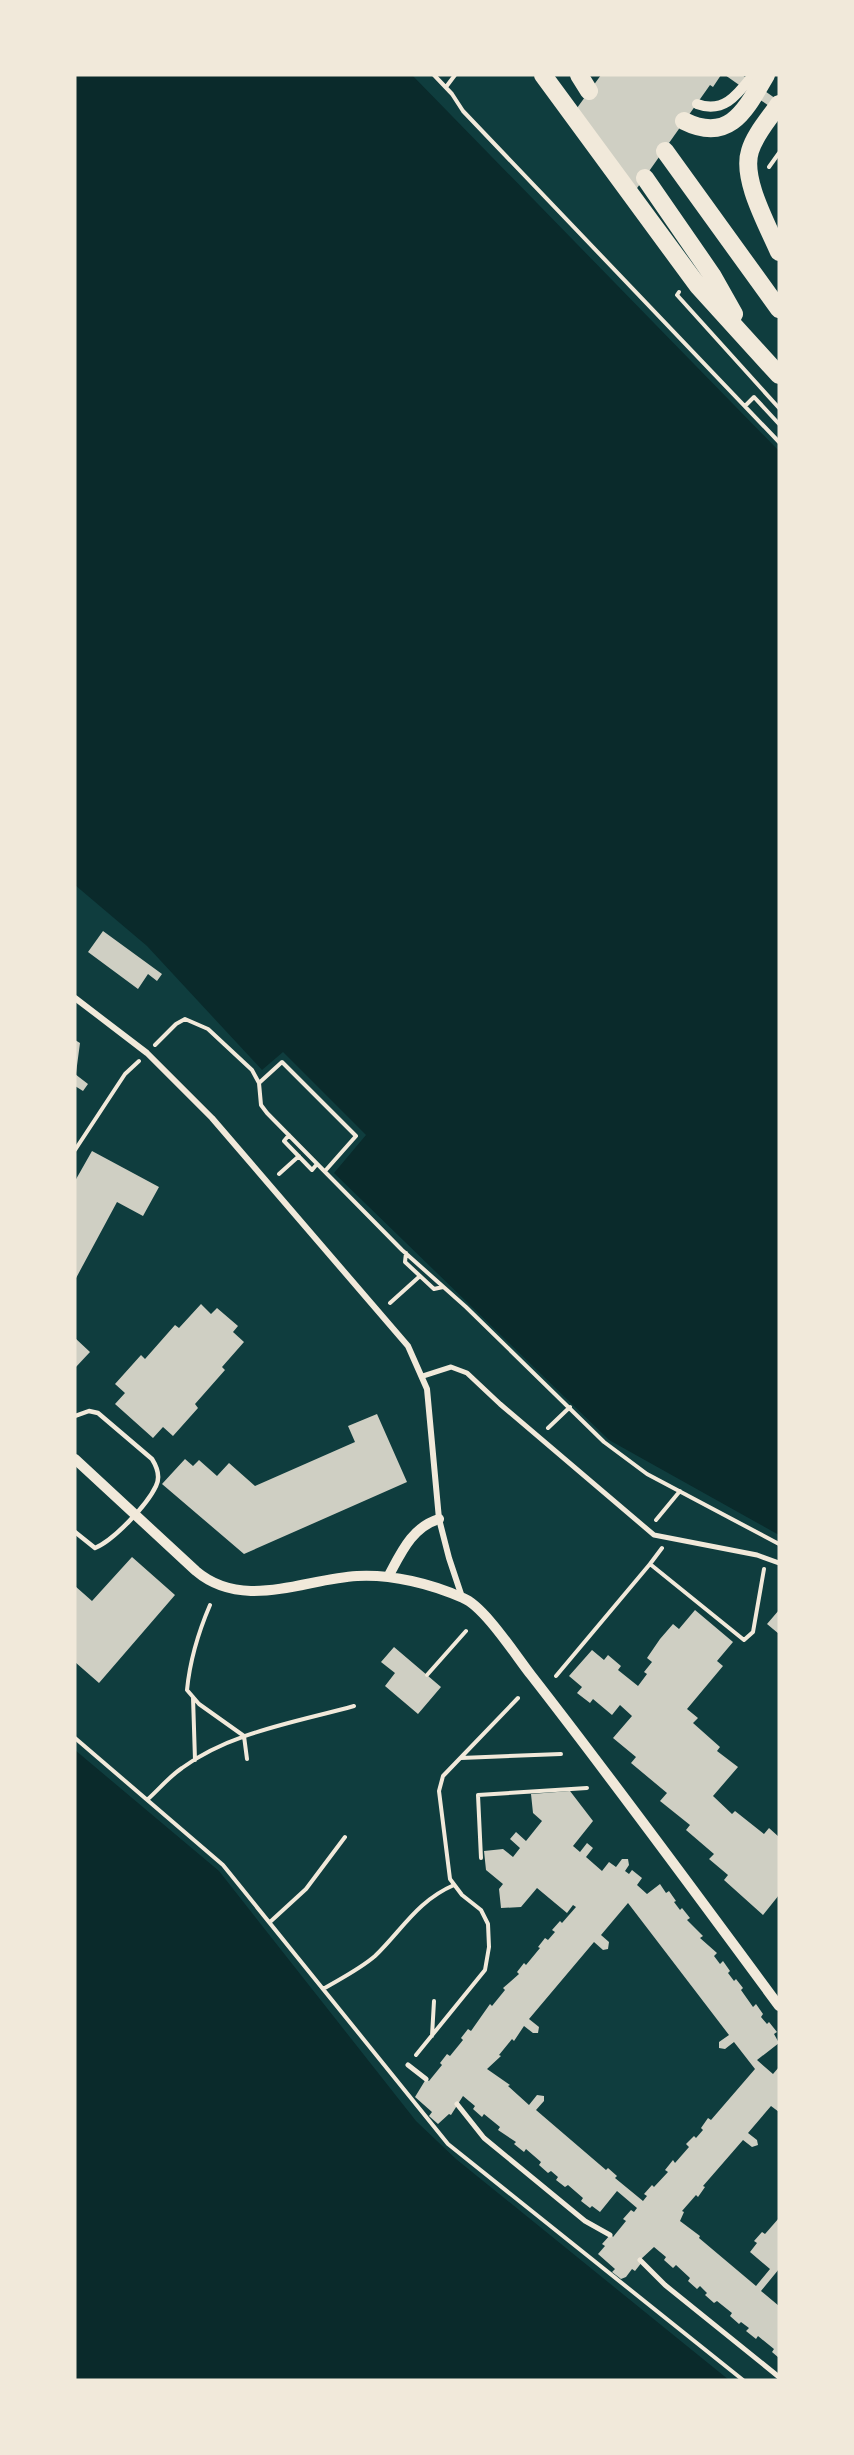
<svg xmlns="http://www.w3.org/2000/svg" width="854" height="2455" viewBox="0 0 854 2455" font-family="'Roboto Condensed',sans-serif">
  <style>
    .water { fill: #0a2a2b }
    .building { fill: #cfcfc3; fill-rule: evenodd }
    .lines { fill: none; stroke-linecap: round; stroke-linejoin: round }
    .path { stroke: #f1e9da; stroke-width: 4 }
    .service { stroke: #f1e9da; stroke-width: 4.5 }
    .pedestrian { stroke: #f1e9da; stroke-width: 5 }
    .minor { stroke: #f1e9da; stroke-width: 6 }
    .tertiary { stroke: #f1e9da; stroke-width: 10 }
    .motorway { stroke: #f1e9da; stroke-width: 18 }
  </style>
  <rect width="100%" height="100%" fill="#0f3d3e"/>
  <path class="water" d="M75 75H412L779 451V1535L609 1440 334 1173 366 1135 283 1052 262 1070 147 946 75 885Z
    M75 1750 219 1871 416 2121 456 2159 729 2380H75Z"/>
  <path class="building" d="M601 75H721L713 87 710 85 635 191 577 108Z
    M725 75H742L779 101V113Z
    M103 931 162 974 157 981 148 974 138 989 88 952Z
    M75 1040 80 1043 76 1073H75Z
    M75 1074 88 1084 83 1091 75 1086Z
    M92 1151 159 1187 143 1216 117 1202 75 1280V1181Z
    M201 1304 211 1314 217 1308 238 1326 233 1332 244 1342 222 1367 225 1370 195 1404 198 1408 173 1436 163 1427 153 1438 115 1404 125 1393 115 1384 141 1355 145 1359 175 1325 179 1328Z
    M75 1338 90 1352 75 1368Z
    M377 1414 407 1482 244 1554 162 1484 185 1459 193 1466 199 1460 217 1476 229 1463 255 1486 355 1442 348 1426Z
    M132 1557 175 1595 99 1683 75 1662V1586L92 1601Z
    M695 1610 733 1642 717 1661 723 1666 687 1709 698 1718 693 1723 720 1747 717 1751 738 1767 713 1796 732 1814 735 1811 764 1834 769 1828 779 1837V1895L763 1915 724 1880 728 1875 709 1859 714 1854 686 1830 690 1825 660 1801 667 1793 631 1763 636 1757 613 1738 632 1716 620 1705 612 1715 593 1699 590 1703 577 1693 582 1687 569 1676 592 1650 604 1660 608 1655 621 1666 618 1670 638 1686 647 1674 644 1672 652 1662 647 1658 660 1639 673 1624 679 1629Z
    M779 1610V1634L767 1624Z
    M394 1647 441 1687 418 1714 385 1686 395 1673 381 1662Z
    M570 1791 593 1821 573 1846 580 1852 587 1843 593 1848 586 1857 602 1871 609 1862 616 1867 622 1859H628L629 1865 625 1871 629 1874 632 1870 642 1878 637 1885 647 1894 660 1884 666 1893 669 1891 676 1901 674 1902 680 1910 682 1908 690 1918 687 1920 703 1936 700 1938 717 1953 714 1956 720 1964 723 1961 730 1971 728 1973 734 1981 736 1979 743 1988 741 1990 753 2007 756 2004 763 2014 761 2017 767 2024 769 2022 777 2032 774 2034 779 2043 757 2060 773 2074 779 2067V2112L771 2106 748 2133 757 2140 758 2145 752 2147 743 2140 703 2186 705 2187 698 2197 696 2195 682 2211 684 2212 680 2221 700 2236 699 2238 756 2286 770 2269 750 2252 757 2243 754 2241 762 2232 765 2234 779 2218V2269L761 2291 779 2306V2358L772 2352 774 2349 758 2336 756 2339 746 2331 749 2328 741 2322 739 2324 730 2316 732 2313 717 2301 714 2303 705 2295 707 2293 700 2286 697 2289 688 2281 690 2278 676 2265 673 2268 664 2260 666 2257 654 2247 640 2260 642 2262 635 2271 632 2269 626 2277 621 2279 612 2272 615 2269 598 2254 605 2246 602 2244 611 2234 613 2237 626 2221 623 2219 631 2210 634 2212 637 2208 617 2191 600 2212 592 2206 590 2208 581 2201 583 2198 568 2185 565 2187 556 2180 558 2177 551 2171 548 2173 539 2165 541 2162 526 2149 524 2152 514 2144 516 2142 498 2130 500 2127 484 2114 482 2117 473 2109 475 2106 463 2096 451 2115 449 2114 438 2124 429 2116 432 2112 415 2097 426 2079 429 2081 442 2065 440 2063 447 2054 450 2056 463 2040 461 2038 468 2029 471 2031 490 2004 492 2006 505 1990 503 1988 519 1974 517 1972 524 1963 526 1965 540 1948 538 1947 545 1938 548 1940 555 1932 552 1930 560 1921 562 1923 576 1907 573 1905 567 1913 537 1888 521 1907 501 1908 499 1889 503 1884 486 1870 484 1851 503 1849 513 1857 520 1848 510 1839 516 1832 526 1841 542 1821 533 1813 531 1794ZM628 1903 729 2035 719 2042V2048L725 2049 734 2042 755 2069 711 2120 708 2118 701 2128 703 2130 696 2138 694 2136 686 2144 689 2147 675 2163 673 2160 665 2170 668 2172 654 2187 652 2185 644 2194 647 2196 643 2201 615 2178 617 2176 608 2168 606 2170 536 2110 544 2101V2096L537 2095 529 2105 508 2086 510 2085 487 2069 501 2056 499 2055 512 2039 514 2041 524 2026 533 2033H538L539 2027 529 2019 594 1942 603 1950 608 1949 609 1942 601 1935Z"/>
  <g class="lines">
    <path class="path" d="M434 75 452 94 463 111 779 442
      M446 87 455 75
      M769 167 779 153
      M679 292 677 295 779 408
      M745 406 754 397 779 424
      M155 1045 176 1024 185 1019 208 1029 252 1070 259 1083 261 1105 267 1113 402 1250 466 1307 604 1442 647 1474 779 1544
      M259 1083 282 1062 356 1136 325 1171
      M289 1135 284 1141 312 1170 317 1164
      M75 1150 125 1074 139 1061
      M279 1174 299 1156
      M406 1253 405 1262 434 1289 443 1287
      M390 1303 420 1276
      M548 1428 570 1407
      M656 1520 680 1491
      M662 1548 650 1564 744 1640 753 1632 764 1569
      M210 1605C198 1633 190 1659 187 1690L199 1704 244 1736 247 1759
      M427 1675 466 1631
      M556 1676 650 1564
      M193 1697 195 1760
      M75 1738 223 1865 448 2144 743 2380
      M461 1758 561 1754
      M148 1799C159 1789 170 1776 182 1768 231 1732 297 1722 354 1706
      M481 1858 478 1795 587 1788
      M270 1922 306 1889 345 1837
      M323 1989C340 1979 360 1969 375 1956 402 1930 417 1901 454 1885
      M432 2036 434 2001
      M416 2055 485 1970 489 1947 488 1924 481 1910 462 1895 450 1879 439 1791 443 1776 518 1698"/>
    <path class="service" d="M75 1416 89 1411 98 1413 152 1459C157 1467 161 1476 156 1486 147 1505 114 1540 95 1548L75 1532"/>
    <path class="pedestrian" d="M423 1376 451 1367 467 1373 500 1404 654 1535 757 1555 779 1563
      M408 2065 426 2079
      M457 2104 484 2138 585 2221 610 2235
      M640 2260 665 2285 779 2377"/>
    <path class="minor" d="M75 998 147 1053 212 1118 408 1346 427 1389 439 1519 449 1558 462 1597"/>
    <path class="tertiary" d="M697 104C724 114 738 94 753 75
      M75 1459 196 1571C243 1611 304 1579 357 1576 392 1574 432 1584 463 1598 484 1606 516 1656 531 1675 616 1784 697 1895 779 2006
      M388 1577C401 1553 412 1527 439 1519"/>
    <path class="motorway" d="M543 75 698 286 779 375
      M579 75 589 91
      M779 104C769 119 755 134 750 151 741 179 768 226 779 252
      M684 121C730 144 746 109 766 75
      M665 151 779 309
      M645 178 712 275 734 314"/>
  </g>
  <rect width="854" height="2455" fill="none" stroke="#f1e9da" stroke-width="153"/>
</svg>
